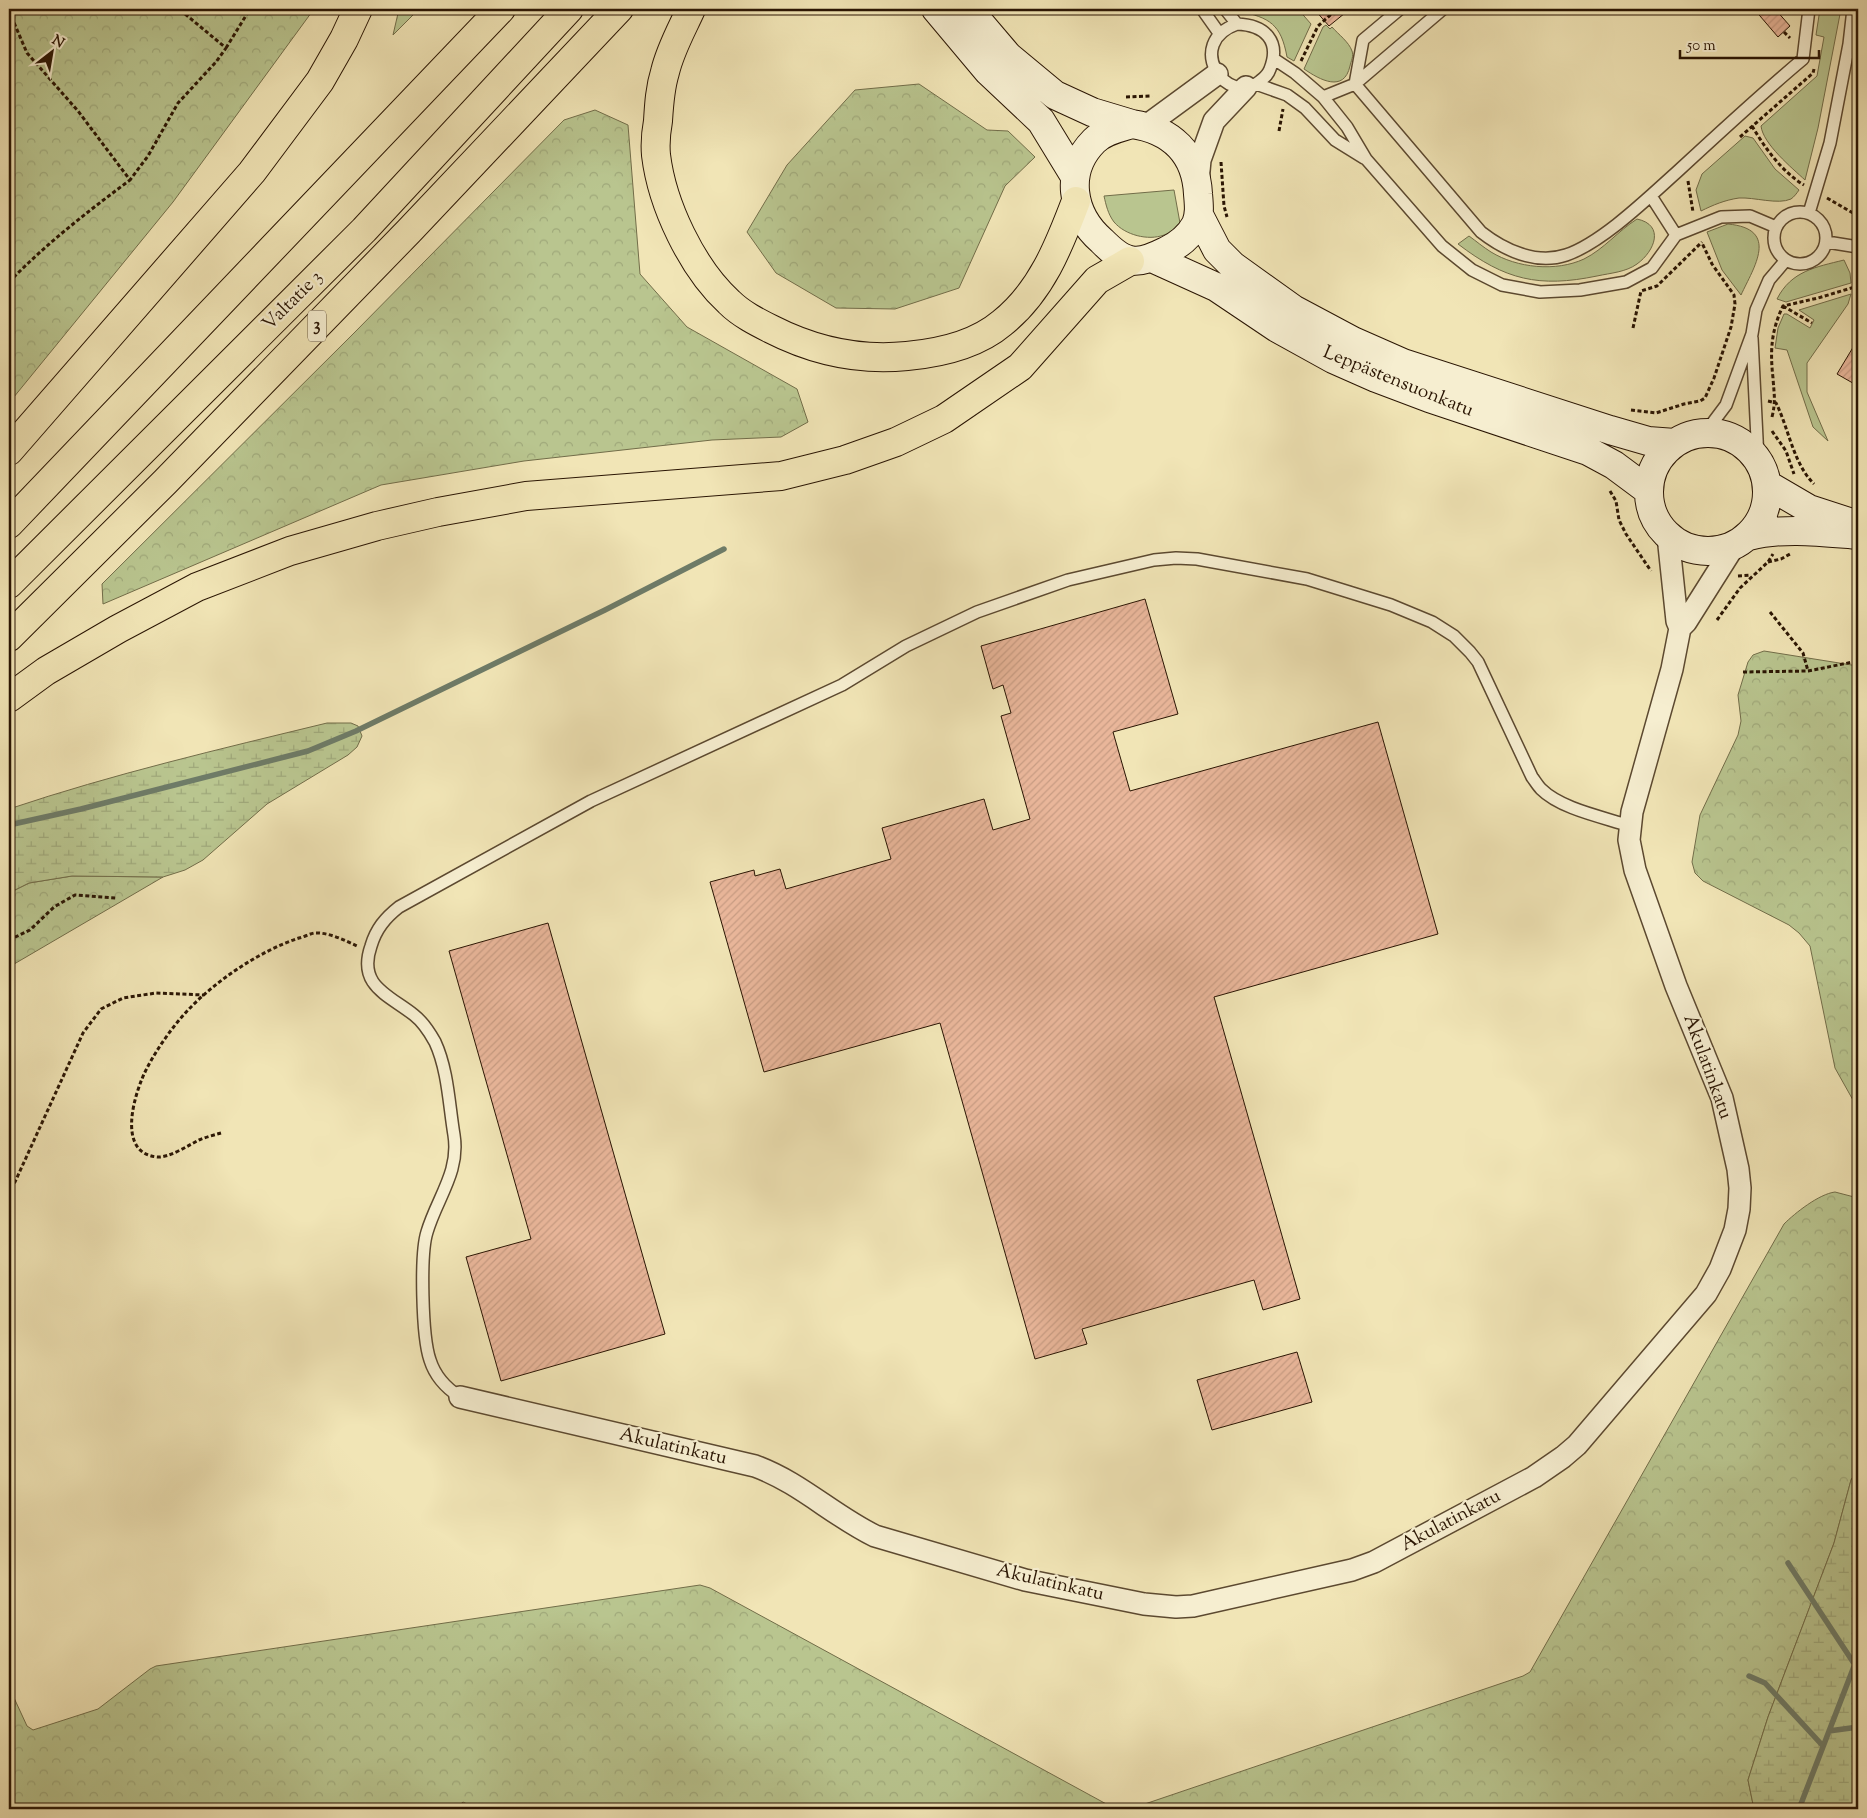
<svg xmlns="http://www.w3.org/2000/svg" width="1867" height="1818" viewBox="0 0 1867 1818" font-family="'Sorts Mill Goudy',serif">
  <style>
    .grass { fill: #b9c58f; stroke: #726d49 }
    .forest { fill: url(#forest-crowns); stroke: #726d49 }
    .wetland { fill: url(#wetland-marsh); stroke: #726d49 }
    .lines { fill: none; stroke-linecap: round; stroke-linejoin: round }
    .stream { stroke: #6e7b67; stroke-width: 5.5 }
    .building { fill: url(#building-hatch); stroke: #2a1503 }
    .lane-casing { stroke: #5c4930; stroke-width: 14 }
    .street-casing { stroke: #5c4930; stroke-width: 24 }
    .secondary-casing { stroke: #2a1503; stroke-width: 30 }
    .highway-casing { stroke: #2a1503; stroke-width: 30 }
    .path { stroke: #2a1503; stroke-width: 3; stroke-dasharray: 4 2.5; stroke-linecap: butt }
    .lane { stroke: #f6eed0; stroke-width: 11 }
    .street { stroke: #f6eed0; stroke-width: 21 }
    .secondary { stroke: #f6eed0; stroke-width: 28 }
    .highway { stroke: #f1e5b6; stroke-width: 28 }
    .labels { text-anchor: middle; dominant-baseline: central; stroke-width: 4.5; stroke-linejoin: round; paint-order: stroke }
    .shield { fill: #f6eed0; stroke: #675640; stroke-width: 1 }
    .shield-label { font-size: 18px; font-weight: bold; fill: #2a1503 }
    .street-label { font-size: 19px; fill: #2a1503; stroke: #f6eed0 }
  </style>
  <defs>
    <pattern id="forest-crowns" width="20" height="18" patternUnits="userSpaceOnUse" patternTransform="scale(1.25)"><rect width="20" height="18" fill="#b9c58f"/><path d="M2 6a3 3 0 1 1 6 0M12 15a3 3 0 1 1 6 0" fill="none" stroke="#9fa87a"/></pattern>
    <pattern id="wetland-marsh" width="20" height="14" patternUnits="userSpaceOnUse" patternTransform="scale(1.25)"><rect width="20" height="14" fill="#b9c58f"/><path d="M1 5h8M5 5V1M11 12h8M15 12V8" fill="none" stroke="#9fa87a"/></pattern>
    <pattern id="building-hatch" width="6" height="6" patternUnits="userSpaceOnUse" patternTransform="scale(1.25)"><rect width="6" height="6" fill="#e9b69a"/><path d="M-1 1l2-2M0 6l6-6M5 7l2-2" fill="none" stroke="#c89c83"/></pattern>
  </defs>
  <rect width="100%" height="100%" fill="#f1e5b6"/>
  <filter id="stains"><feTurbulence type="fractalNoise" baseFrequency=".004" numOctaves="4"/><feColorMatrix values="0 0 0 0 .2 0 0 0 0 .09 0 0 0 0 .02 0 0 0 .5 -.17"/></filter>
  <radialGradient id="worn" r=".72"><stop offset=".6" stop-color="#630" stop-opacity="0"/><stop offset="1" stop-color="#630" stop-opacity=".3"/></radialGradient>
  <path class="grass" d="M1237 9H1298L1311 24 1294 61 1287 57C1281 24 1270 18 1239 11Z
    M1820 9H1841L1818 128 1805 180C1792 168 1763 144 1761 126L1817 76 1824 37 1816 35Z
    M1326 25 1330 29 1332 27C1338 34 1349 42 1352 51 1354 56 1351 61 1350 66 1344 93 1320 80 1304 69L1323 27Z
    M1745 136 1753 138 1775 169 1799 190C1797 193 1794 197 1791 199 1778 205 1754 197 1739 198 1725 200 1713 205 1701 211L1696 190 1702 174Z
    M1174 190 1180 223C1175 227 1170 233 1164 235 1148 241 1125 235 1114 222 1108 214 1106 205 1104 196Z
    M1637 219C1665 225 1655 251 1637 264 1626 272 1611 273 1597 276 1539 288 1505 280 1458 244L1469 236C1476 241 1483 247 1491 252 1517 268 1556 272 1584 259 1604 249 1618 231 1637 219Z
    M1728 224C1780 229 1754 267 1741 295L1722 270 1707 232Z
    M1844 260 1850 273 1851 283 1786 302 1777 299C1791 271 1816 267 1844 260Z
    M1851 294 1848 304 1807 363V392L1828 441 1813 427 1787 350 1775 348 1778 328 1784 314H1787L1810 328 1814 320 1799 310Z"/>
  <path class="forest" d="M9 9H314L173 202 9 403Z
    M399 9H419L393 35Z
    M919 84 987 130 1008 131 1035 157 1005 186 959 288 895 309 836 308 776 273 747 232 787 165 855 90Z
    M595 110 628 125 640 274 687 327 797 389 808 422 781 437 712 440 524 461 381 485 103 604 102 584 355 332 564 120Z
    M1764 651 1858 666V1109L1835 1068 1810 946 1799 933 1789 925 1703 881 1695 873 1692 862 1700 815 1738 735 1741 721 1738 695 1748 662 1753 655Z
    M72 876 163 877 9 967V893L29 883Z
    M1835 1192 1858 1198V1468L1851 1480 1834 1543 1768 1717 1748 1780 1754 1809H477L463 1802 455 1809H9V1687L27 1726 33 1730 98 1709 150 1669 156 1666 700 1585 710 1588 1110 1806 1122 1809H1130L1523 1676 1530 1672 1784 1224C1795 1213 1819 1194 1835 1192Z"/>
  <path class="wetland" d="M327 723H351L358 726 362 736 357 747 348 755 267 804 203 860 185 870 163 877 72 876 29 883 9 893V809C113 774 220 749 327 723Z
    M1858 1468V1809H1754L1748 1780 1768 1717 1834 1543 1851 1480Z"/>
  <g class="lines">
    <path class="stream" d="M9 825 81 809 308 751 356 731 605 610 724 549
      M1858 1370 1855 1382 1858 1433
      M1788 1563 1855 1665
      M1749 1676 1765 1683 1823 1746
      M1829 1731 1858 1727
      M1799 1809 1858 1656"/>
  </g>
  <path class="building" d="M1314 9H1350L1329 26Z
    M1754 9H1775L1790 26 1778 37Z
    M1858 339V386L1837 374Z
    M1145 599 1178 714 1113 732 1130 791 1378 722 1438 934 1214 997 1300 1299 1263 1310 1254 1280 1082 1329 1087 1344 1035 1359 940 1023 764 1072 710 882 754 870 755 876 780 869 786 889 891 859 882 828 984 799 993 830 1030 819 1001 716 1011 713 1003 685 993 689 981 646Z
    M548 923 665 1334 501 1381 466 1257 531 1239 449 951Z
    M1297 1352 1312 1402 1212 1430 1197 1380Z"/>
  <g class="lines">
    <defs>
      <path id="lane" d="M1202 9 1219 33
        M1225 9 1237 24C1265 25 1281 41 1270 69 1268 75 1265 77 1260 81 1227 109 1183 43 1237 24
        M1274 59 1295 73 1323 97 1347 127 1366 159 1442 246 1472 270 1502 285 1540 292 1580 290 1626 282 1652 268 1676 235 1721 217 1750 216 1776 227
        M1256 84 1287 95 1305 108 1335 140 1364 158
        M1355 84 1481 232C1504 250 1536 265 1566 255 1602 243 1649 197 1678 171 1719 133 1760 95 1803 59L1809 9
        M1355 84 1363 40 1400 9
        M1323 97 1355 84 1443 9
        M1651 196 1676 235
        M1774 238a26 26 0 1 1 52 0a26 26 0 1 1-52 0Z
        M1809 213 1830 143 1849 44 1853 9
        M1827 242 1858 247
        M1752 338 1758 459
        M1705 433 1726 405 1752 334 1756 310 1769 280 1786 260
        M460 1397C446 1388 435 1376 430 1360 422 1337 420 1254 427 1232 437 1198 460 1172 454 1135 449 1105 448 1070 435 1042 430 1033 423 1022 414 1015 389 995 357 986 371 946 376 929 385 918 399 907L591 801 842 685 906 646 977 612 1068 580 1154 560 1176 558 1197 559 1307 579 1391 605 1432 622 1454 636 1470 652 1478 662 1532 777C1535 781 1538 786 1541 789 1561 809 1603 817 1630 826"/>
      <path id="street" d="M1146 126 1217 74
        M1198 182 1200 160 1214 121 1246 87
        M1668 536 1677 621 1680 628
        M460 1397 755 1466C801 1483 832 1515 875 1536L1025 1580 1144 1604 1176 1607 1193 1606 1352 1570 1374 1562 1534 1477 1563 1457 1577 1445 1706 1294 1720 1269 1735 1230 1739 1209 1740 1188 1738 1169 1722 1098 1676 986 1635 870 1629 840 1632 812 1672 669 1680 628 1686 622 1734 546"/>
      <path id="secondary" d="M936 9 988 71 1041 121 1074 175
        M968 9 1008 56 1055 95 1092 112 1132 124
        M1132 124C1171 130 1196 153 1198 194 1199 205 1200 214 1196 224 1189 237 1179 245 1166 251 1156 256 1141 263 1130 260 1119 258 1109 248 1102 241 1071 214 1064 171 1094 141 1104 131 1119 128 1132 124Z
        M1199 215 1217 250 1233 266 1293 309 1353 341 1403 363 1610 430 1648 441 1675 443
        M1152 258 1216 287 1277 328 1333 359 1376 378 1429 398 1588 451 1614 465 1649 491
        M1649 492a59 59 0 1 1 118 0a59 59 0 1 1-118 0Z
        M1768 485 1809 509 1855 524
        M1749 536C1784 527 1822 532 1858 535"/>
      <path id="highway" d="M691 9C682 29 670 50 665 72 660 88 659 104 658 121 656 132 655 144 656 155 662 205 692 268 729 302 741 314 757 322 771 329 814 351 858 361 907 356 940 353 976 345 1002 323 1041 292 1059 246 1076 201
        M9 451 252 172 320 81 344 39 358 9
        M9 524 501 9
        M9 584 364 230 569 9
        M9 637 165 482 409 231 619 9
        M9 698 46 671 118 629 197 587 290 551 377 526 438 512 526 496 781 476 845 460 896 442 944 419 1020 367 1097 280 1130 261"/>
    </defs>
    <use href="#lane" class="lane-casing"/>
    <use href="#street" class="street-casing"/>
    <use href="#secondary" class="secondary-casing"/>
    <use href="#highway" class="highway-casing"/>
    <path class="path" d="M9 11 27 53 78 111 130 180 148 156 178 103 216 62 226 48 179 9
      M1784 32 1790 38
      M226 48 250 9
      M1301 61 1318 26 1337 9
      M1126 97 1152 96
      M1752 126C1765 148 1782 172 1804 185
      M1279 131 1283 109
      M1740 137 1813 73 1814 69
      M1221 162 1224 206 1227 217
      M1688 181 1693 212
      M1827 198 1858 216
      M9 282C46 244 87 212 130 180
      M1783 306 1812 323
      M1633 328 1641 291 1657 286 1702 242
      M1768 401 1776 403C1789 429 1793 463 1814 484
      M1631 410 1656 413 1684 404 1700 401 1705 398 1714 378 1731 327 1735 304 1734 295 1712 264 1702 243
      M1772 417C1776 401 1774 394 1773 378 1770 351 1771 331 1783 306L1818 298 1858 286
      M1772 431 1786 451 1794 474
      M1610 491 1616 501 1619 520 1626 534 1651 571
      M1768 562 1781 559 1790 554
      M1738 576 1751 575
      M1770 612 1803 653 1808 671
      M1717 620 1740 588 1768 562 1773 554
      M1743 672 1808 671 1858 661
      M9 940 30 930 54 907 75 895 116 898
      M221 1133C214 1135 206 1137 199 1140 189 1145 169 1158 157 1157 115 1153 135 1091 147 1068 158 1047 173 1026 189 1009 218 979 260 951 299 938 304 937 309 934 314 933 328 932 344 940 357 946
      M9 1195 83 1033 101 1009 123 998 156 993 204 995"/>
    <use href="#lane" class="lane"/>
    <use href="#street" class="street"/>
    <use href="#secondary" class="secondary"/>
    <use href="#highway" class="highway"/>
  </g>
  <g class="labels">
    <rect class="shield" x="308" y="310.5" width="18" height="31" rx="4"/>
    <g class="shield-label">
      <text x="317" y="326">3</text>
    </g>
    <g class="street-label">
      <text transform="translate(293 301) rotate(-45)">Valtatie 3</text>
      <text transform="translate(1398 382) rotate(22)">Leppästensuonkatu</text>
      <text transform="translate(1707 1067) rotate(70)">Akulatinkatu</text>
      <text transform="translate(673 1447) rotate(13)">Akulatinkatu</text>
      <text transform="translate(1451 1521) rotate(-28)">Akulatinkatu</text>
      <text transform="translate(1050 1583) rotate(13)">Akulatinkatu</text>
    </g>
  </g>
  <rect width="1867" height="1818" fill="none" stroke="#f1e5b6" stroke-width="30"/>
  <rect x="10" y="10" width="1847" height="1798" fill="none" stroke="#2a1503" stroke-width="2.5"/>
  <rect x="15" y="15" width="1837" height="1788" fill="none" stroke="#2a1503"/>
  <g transform="translate(52 52) rotate(31)" stroke="#f6eed0" stroke-width="4" paint-order="stroke">
  <path d="M0-4L9 19L0 12L-9 19Z" fill="#2a1503"/>
  <text y="-8" font-size="14" font-weight="bold" text-anchor="middle" fill="#2a1503">N</text>
  </g>
  <path d="M1680 50v8h139v-8" fill="none" stroke="#2a1503" stroke-width="2.5"/>
  <text x="1687" y="50" font-size="15" fill="#2a1503" stroke="#f6eed0" stroke-width="4" paint-order="stroke">50 m</text>
  <rect width="100%" height="100%" filter="url(#stains)"/>
  <rect width="100%" height="100%" fill="url(#worn)"/>
</svg>
